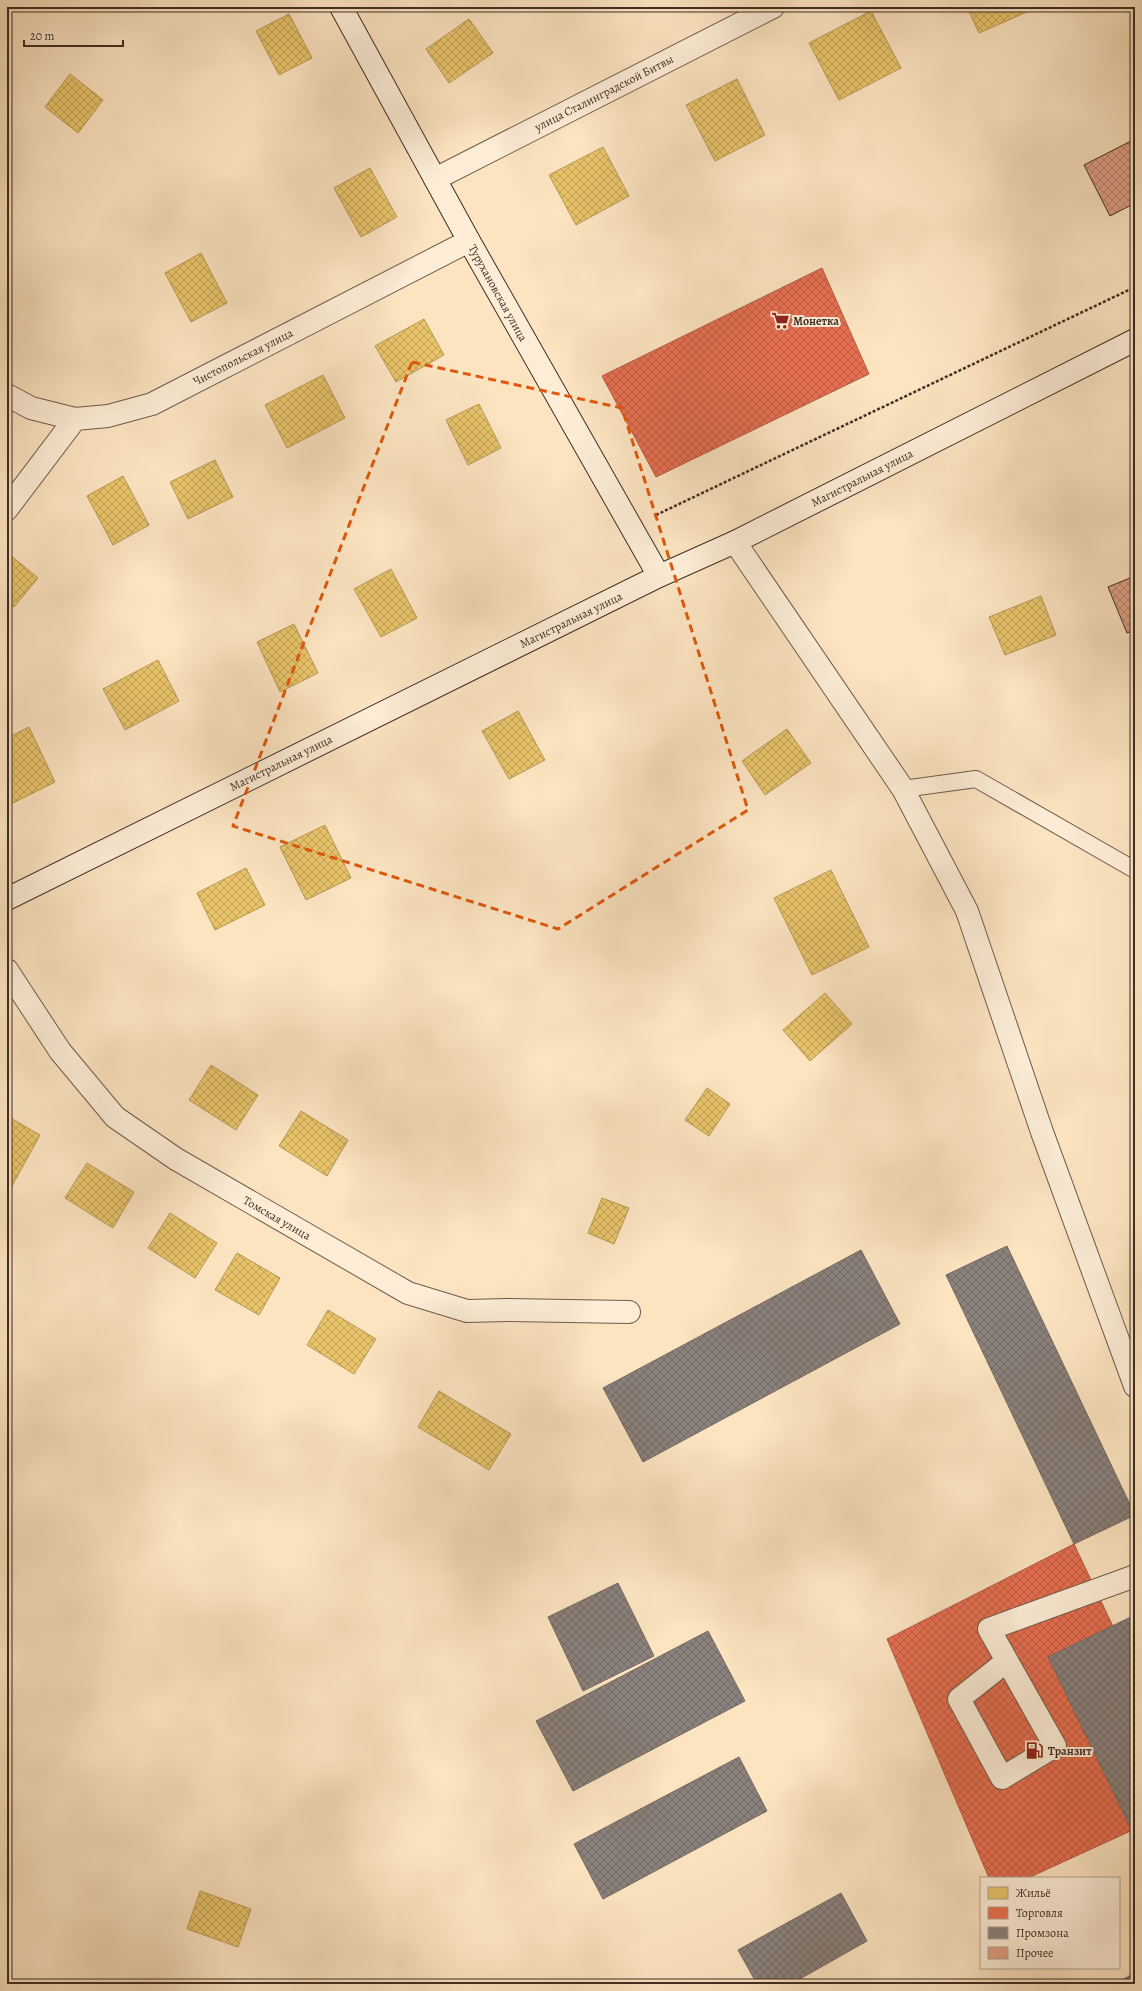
<svg xmlns="http://www.w3.org/2000/svg" width="1142" height="1991" viewBox="0 0 1142 1991" font-family="Alegreya,serif">
  <style>
    .homes { fill: url(#homes-cross-hatch); stroke: #b69755 }
    .shops { fill: url(#shops-cross-hatch); stroke: #b55b44 }
    .industry { fill: url(#industry-cross-hatch); stroke: #746862 }
    .building { fill: url(#building-cross-hatch); stroke: #3f2d24 }
    .lines { fill: none; stroke-linecap: round; stroke-linejoin: round }
    .lane-casing { stroke: #6e5b4b; stroke-width: 18 }
    .street-casing { stroke: #6e5b4b; stroke-width: 24 }
    .secondary-casing { stroke: #3f2d24; stroke-width: 24 }
    .path { stroke: #3f2d24; stroke-width: 2.5; stroke-dasharray: 3 2; stroke-linecap: butt }
    .lane { stroke: #fdedd7; stroke-width: 16 }
    .street { stroke: #fdedd7; stroke-width: 22 }
    .secondary { stroke: #fdedd7; stroke-width: 22 }
    .marked { fill: none; stroke: #e0570d; stroke-width: 3; stroke-dasharray: 8 5; stroke-linejoin: round }
    .labels { text-anchor: middle; dominant-baseline: central; stroke-width: 4; stroke-linejoin: round; paint-order: stroke }
    .street-label { font-size: 12px; fill: #3f2d24; stroke: #fdedd7 }
    .poi-label { font-size: 12px; font-weight: bold; fill: #3f2d24; stroke: #fdedd7; text-anchor: start }
  </style>
  <defs>
    <pattern id="homes-cross-hatch" width="8" height="8" patternUnits="userSpaceOnUse"><rect width="8" height="8" fill="#e9c46a"/><path d="M0 0l8 8M0 8l8-8" fill="none" stroke="#bea057"/></pattern>
    <pattern id="shops-cross-hatch" width="8" height="8" patternUnits="userSpaceOnUse"><rect width="8" height="8" fill="#e76f51"/><path d="M0 0l8 8M0 8l8-8" fill="none" stroke="#bd5c43"/></pattern>
    <pattern id="industry-cross-hatch" width="8" height="8" patternUnits="userSpaceOnUse"><rect width="8" height="8" fill="#8a817c"/><path d="M0 0l8 8M0 8l8-8" fill="none" stroke="#726a65"/></pattern>
    <pattern id="building-cross-hatch" width="8" height="8" patternUnits="userSpaceOnUse"><rect width="8" height="8" fill="#dfa187"/><path d="M0 0l8 8M0 8l8-8" fill="none" stroke="#b6846e"/></pattern>
  </defs>
  <rect width="100%" height="100%" fill="#fce4c1"/>
  <filter id="stains"><feTurbulence type="fractalNoise" baseFrequency=".005" numOctaves="4"/><feColorMatrix values="0 0 0 0 .2 0 0 0 0 .09 0 0 0 0 .02 0 0 0 .5 -.17"/></filter>
  <radialGradient id="worn" r=".72"><stop offset=".6" stop-color="#630" stop-opacity="0"/><stop offset="1" stop-color="#630" stop-opacity=".3"/></radialGradient>
  <path class="homes" d="M967 7H1035L1036 8 979 33Z
    M871 11 901 68 839 100 809 43Z
    M289 14 312 58 279 75 256 31Z
    M469 19 493 53 449 83 426 49Z
    M7 70 12 75 7 81Z
    M70 74 103 100 78 133 45 107Z
    M737 79 765 135 715 161 686 105Z
    M603 147 629 196 576 225 549 175Z
    M370 168 397 217 361 237 334 188Z
    M201 253 227 303 191 322 165 273Z
    M424 319 444 355 396 382 375 346Z
    M323 375 345 418 287 448 265 405Z
    M479 404 501 448 468 465 446 420Z
    M215 460 233 497 188 519 170 482Z
    M123 476 149 525 113 545 87 496Z
    M9 554 38 578 14 607 7 601V556Z
    M391 569 417 618 381 637 354 589Z
    M1041 596 1056 635 1005 655 989 617Z
    M294 624 318 673 280 692 257 642Z
    M158 660 179 701 125 730 103 689Z
    M518 711 545 760 509 779 482 731Z
    M29 727 55 782 7 806V738Z
    M787 729 811 763 765 795 742 761Z
    M325 825 351 878 306 900 280 847Z
    M246 868 265 905 215 930 197 893Z
    M831 870 869 947 812 975 774 898Z
    M825 993 852 1024 810 1061 783 1030Z
    M211 1065 258 1095 236 1130 189 1100Z
    M707 1088 730 1104 709 1136 685 1120Z
    M301 1111 348 1140 327 1176 279 1146Z
    M7 1116 40 1135 7 1195Z
    M87 1163 134 1192 113 1228 65 1198Z
    M602 1198 629 1208 614 1244 588 1233Z
    M170 1213 217 1243 195 1278 148 1248Z
    M237 1253 280 1278 259 1315 215 1290Z
    M328 1310 376 1339 354 1374 307 1345Z
    M439 1391 511 1434 489 1470 418 1427Z
    M200 1891 251 1909 238 1947 187 1929Z"/>
  <path class="shops" d="M822 268 869 374 656 477 602 376Z
    M1074 1544 1135 1673V1829L1028 1878H989L887 1639Z"/>
  <path class="industry" d="M1007 1246 1135 1515 1074 1544 946 1275Z
    M861 1250 900 1324 643 1462 603 1388Z
    M618 1583 654 1656 583 1691 548 1617Z
    M1135 1615V1837L1048 1657Z
    M708 1631 745 1701 573 1791 536 1721Z
    M739 1757 767 1811 603 1899 574 1844Z
    M841 1893 867 1941 791 1984H757L738 1950Z
    M1135 1973V1984H1114Z"/>
  <path class="building" d="M1135 139V203L1110 216 1084 165Z
    M1135 576V630L1127 633 1108 587Z"/>
  <g class="lines">
    <defs>
      <path id="lane" d="M903 789 976 779 1135 870"/>
      <path id="street" d="M435 179 773 7
        M7 395 31 408 75 419 108 416 152 404 469 241
        M7 509 75 419
        M735 542 903 789 967 911 1042 1132 1135 1386
        M7 970 60 1051 115 1117 176 1159 408 1293 467 1311 507 1310 629 1312
        M1007 1661 959 1699 1002 1778 1055 1746 989 1629 1135 1576"/>
      <path id="secondary" d="M341 7 469 241 659 576
        M7 899 659 576 735 542 1135 340"/>
    </defs>
    <use href="#lane" class="lane-casing"/>
    <use href="#street" class="street-casing"/>
    <use href="#secondary" class="secondary-casing"/>
    <path class="path" d="M656 515 1135 287"/>
    <use href="#lane" class="lane"/>
    <use href="#street" class="street"/>
    <use href="#secondary" class="secondary"/>
  </g>
  <path class="marked" d="M412 362 622 408 748 810 558 929 233 826Z"/>
  <defs>
    <symbol id="supermarket-bare" viewBox="-9 -9 18 18"><path d="M-6-5.5h2.5l.6 2H6L4.5 2H-2.5L-4.4-4H-6ZM-1.5 3.2a1.3 1.3 0 1 0 .1 0ZM3 3.2a1.3 1.3 0 1 0 .1 0Z" fill="#8f2418" stroke="#fdedd7" stroke-width="2.5" paint-order="stroke"/></symbol>
    <symbol id="fuel-bare" viewBox="-9 -9 18 18"><path d="M-5.5-6h7V0h2V4h1.3V-2.5L3-4.5l.8-.8L6-3V5H2.5V1h-1V6h-7ZM-4.2-4.7v3.2H.2V-4.7Z" fill="#8f2418" stroke="#fdedd7" stroke-width="2.5" paint-order="stroke"/></symbol>
  </defs>
  <g fill-rule="evenodd">
    <use href="#supermarket-bare" x="768" y="308" width="25" height="25"/>
    <use href="#fuel-bare" x="1022" y="1738" width="25" height="25"/>
  </g>
  <g class="labels">
    <g class="street-label">
      <text transform="translate(604 93) rotate(-27)">улица Сталинградской Битвы</text>
      <text transform="translate(498 293) rotate(61)">Турухановская улица</text>
      <text transform="translate(243 357) rotate(-27)">Чистопольская улица</text>
      <text transform="translate(862 478) rotate(-27)">Магистральная улица</text>
      <text transform="translate(571 620) rotate(-26)">Магистральная улица</text>
      <text transform="translate(281 763) rotate(-26)">Магистральная улица</text>
      <text transform="translate(277 1218) rotate(30)">Томская улица</text>
    </g>
    <g class="poi-label">
      <text x="793" y="321">Монетка</text>
      <text x="1048" y="1751">Транзит</text>
    </g>
  </g>
  <rect width="1142" height="1991" fill="none" stroke="#fce4c1" stroke-width="24"/>
  <rect x="8" y="8" width="1126" height="1975" fill="none" stroke="#3f2d24" stroke-width="2"/>
  <rect x="12" y="12" width="1118" height="1967" fill="none" stroke="#3f2d24"/>
  <rect x="980" y="1877" width="140" height="92" fill="#fdedd7" stroke="#b1a08f"/>
  <rect x="988" y="1887" width="20" height="12" fill="#e9c46a" stroke="#b1a08f"/>
  <text x="1016" y="1897" font-size="12" fill="#3f2d24">Жильё</text>
  <rect x="988" y="1907" width="20" height="12" fill="#e76f51" stroke="#b1a08f"/>
  <text x="1016" y="1917" font-size="12" fill="#3f2d24">Торговля</text>
  <rect x="988" y="1927" width="20" height="12" fill="#8a817c" stroke="#b1a08f"/>
  <text x="1016" y="1937" font-size="12" fill="#3f2d24">Промзона</text>
  <rect x="988" y="1947" width="20" height="12" fill="#dfa187" stroke="#b1a08f"/>
  <text x="1016" y="1957" font-size="12" fill="#3f2d24">Прочее</text>
  <path d="M24 40v6h99v-6" fill="none" stroke="#3f2d24" stroke-width="2"/>
  <text x="30" y="40" font-size="12" fill="#3f2d24" stroke="#fdedd7" stroke-width="3" paint-order="stroke">20 m</text>
  <rect width="100%" height="100%" filter="url(#stains)"/>
  <rect width="100%" height="100%" fill="url(#worn)"/>
</svg>
